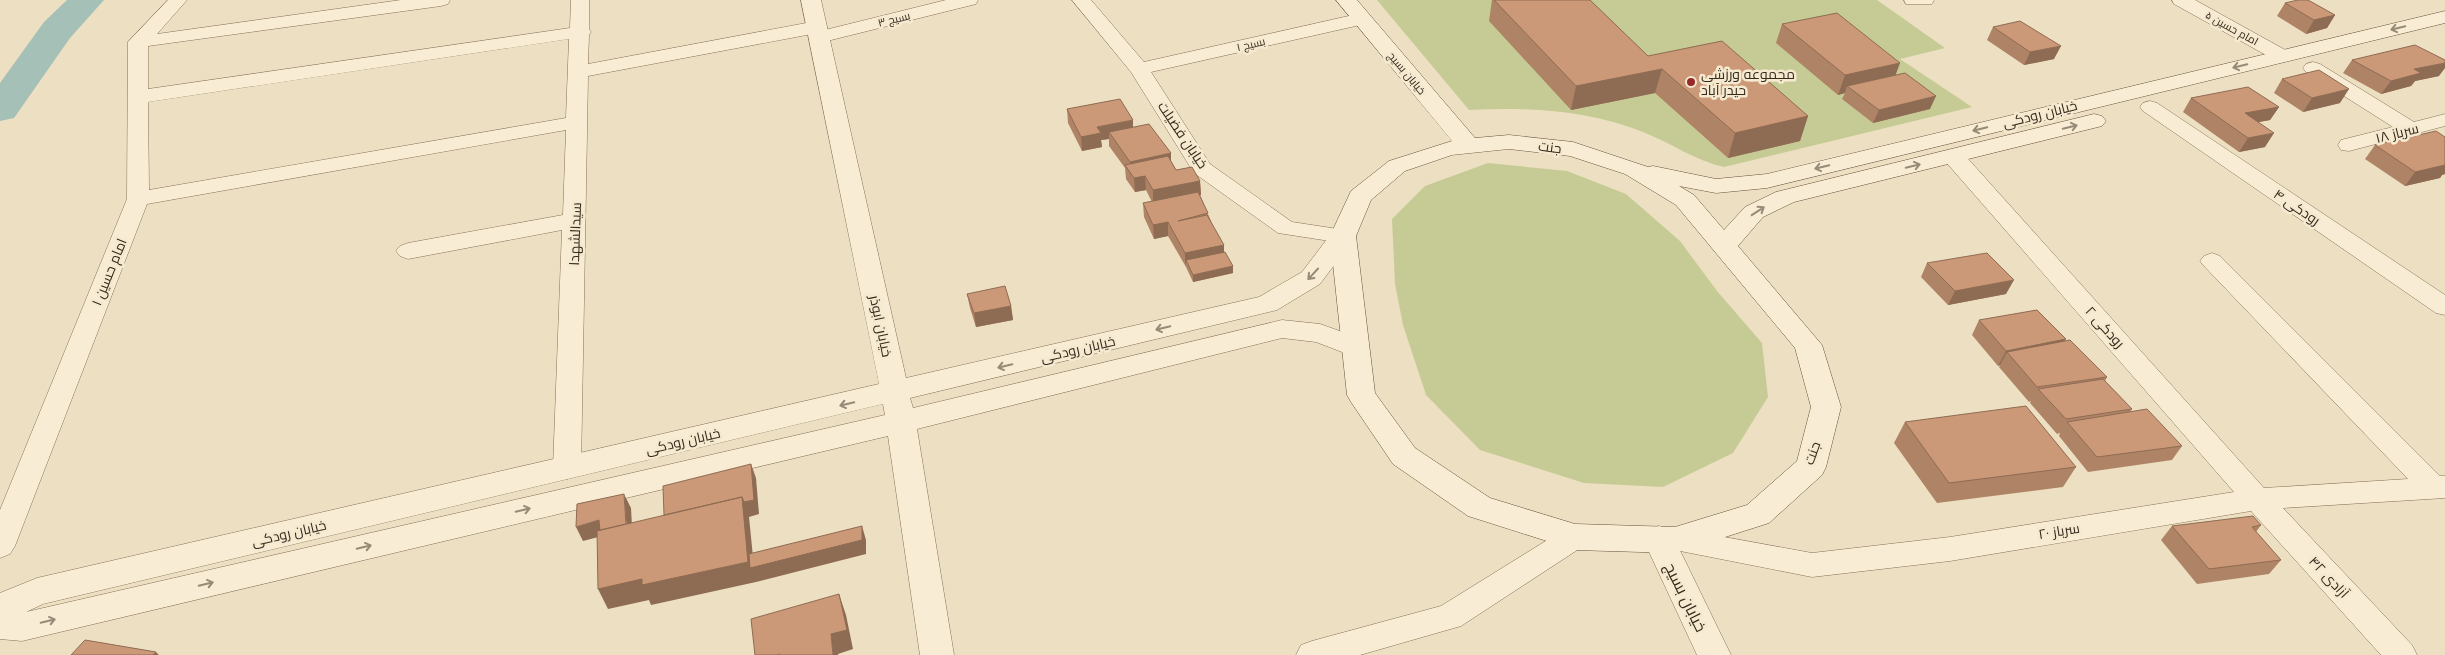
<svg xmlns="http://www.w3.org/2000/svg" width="2445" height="655" viewBox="0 0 2445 655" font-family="Lora,Cairo,serif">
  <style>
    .green { fill: #c6cb95 }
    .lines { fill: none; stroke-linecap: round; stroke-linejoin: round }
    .river { fill: #a4c0b7; fill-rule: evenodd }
    .minor-casing { stroke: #877059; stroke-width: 1 }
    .tertiary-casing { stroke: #877059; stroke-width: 1 }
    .secondary-casing { stroke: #68513c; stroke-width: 1 }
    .minor { fill: #f8edd4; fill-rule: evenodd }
    .tertiary { fill: #f8edd4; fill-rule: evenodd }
    .secondary { fill: #f8edd4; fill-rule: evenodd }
    .wall { fill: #af8466 }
    .shaded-wall { fill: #8e6b53 }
    .building { fill: #cb9977; stroke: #8e6b53 }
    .oneway { stroke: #978b78 }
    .poi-dot { fill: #95292c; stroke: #f5ead0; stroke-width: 2 }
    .labels { text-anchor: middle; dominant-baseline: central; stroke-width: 5; stroke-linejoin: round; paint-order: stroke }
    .far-street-label { font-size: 11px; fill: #36291d; stroke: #f5ead0 }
    .poi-label { font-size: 14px; fill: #36291d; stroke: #f5ead0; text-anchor: start }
    .street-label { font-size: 14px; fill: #36291d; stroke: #f5ead0 }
    .near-street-label { font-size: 16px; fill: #36291d; stroke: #f5ead0 }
  </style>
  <rect width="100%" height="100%" fill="#eddfc1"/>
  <path class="green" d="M1377 0H1877L1945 48 1900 59 1972 107 1724 167C1696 161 1671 143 1643 132 1588 110 1528 107 1469 110Z
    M1488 163 1567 171 1626 194 1680 241 1717 291 1762 343 1768 397 1733 453 1663 487 1584 483 1480 450 1426 395 1403 325 1395 284 1392 219 1425 186Z"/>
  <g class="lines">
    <path class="river" d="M67 0H104L70 38 14 118 0 121V83L44 22Z"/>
    <defs>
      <path id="minor" d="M168 0H187L157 34 401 0H450L448 4 441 6 148 46V89L570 28 571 0H589V29L591 32 589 35 588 64 817 21 824 23 827 27 825 30 946 0H978L976 4 819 43 812 41 809 37 812 34 588 76 581 468 577 475 567 479 557 475 553 468 562 230 408 259 400 256 396 251 400 246 408 243 563 215 566 130 147 204 15 546 10 554 0 558V510L127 199 128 42ZM569 39 566 118 149 190 148 102Z
        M1072 0H1091L1144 62 1362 13 1369 15 1371 19 1369 23 1151 72 1210 164 1292 222 1351 231 1355 236 1351 241 1343 243 1278 233 1194 173 1131 72Z
        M1904 0H1934L1932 4H1906Z
        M2172 0H2195L2289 52 2292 56 2289 60 2282 62 2275 60 2174 4Z
        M2313 62 2320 64 2414 122 2445 114V126L2349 151 2341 150 2338 145 2341 140 2393 127 2306 72 2303 68 2306 64Z
        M2150 101 2157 103 2445 295V315L2436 313 2143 111 2140 107 2143 103Z
        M1953 150 1961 151 2264 488 2408 479 2204 266 2200 261 2204 256 2212 253 2220 256 2440 476H2445V498L2283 508 2412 645 2417 655H2381L2251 511 1950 561 1812 577 1665 548 1660 540 1665 532 1675 528 1812 553 1950 537 2234 492 1945 161 1942 156 1945 151Z
        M1575 525 1585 529 1590 537 1585 545 1461 626 1360 655H1296L1301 645 1312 641 1441 606 1565 529Z"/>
      <path id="tertiary" d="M801 0H821L906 378 1259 297 1302 272 1334 230 1343 228 1352 230 1356 236 1320 284 1277 310 910 398 913 408 1282 320 1320 324 1365 340 1369 347 1365 354 1355 357 1316 342 1282 338 917 429 954 655H920L888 436 22 641 0 639V593L37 578 879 384ZM883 404 885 415 26 612 43 604Z
        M1659 526 1670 530 1731 655H1697L1643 539 1648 530Z"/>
      <path id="secondary" d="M1336 0H1357L1475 138 1509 135 1573 142 1648 167 1653 166 1716 179 1767 174 2445 11V23L1767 188 1716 193 1679 186 1694 195 1724 230 1745 207 1776 192 2094 114 2102 116 2106 121 2102 126 1794 202 1763 217 1738 246 1822 345 1841 407 1826 467 1822 475 1769 523 1675 553 1575 550 1468 516 1393 464 1351 402 1347 395 1330 236 1351 191 1389 161 1452 141ZM1509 149 1570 156 1625 174 1676 205 1795 348 1811 407 1797 461 1747 505 1675 527 1575 524 1490 498 1415 448 1375 393 1356 236 1371 200 1405 171 1452 155Z"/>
    </defs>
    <use href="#minor" class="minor-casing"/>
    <use href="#tertiary" class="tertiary-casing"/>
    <use href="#secondary" class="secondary-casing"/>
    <use href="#minor" class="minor"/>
    <use href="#tertiary" class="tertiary"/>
    <use href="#secondary" class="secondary"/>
  </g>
  <path class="wall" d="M1492 0H1590L1648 56 1808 116 1800 141 1728 158 1655 93 1571 110 1489 21Z
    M2285 3 2335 15 2327 28 2306 34 2277 16Z
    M1782 24 1895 75 1930 109 1873 123 1842 99 1845 93 1838 95 1776 43Z
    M1993 27 2054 59 2024 65 1987 40Z
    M2352 60 2439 76 2415 81 2411 86 2381 94 2343 73Z
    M2282 79 2340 103 2303 112 2274 93Z
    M2191 98 2279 107 2270 120 2259 122 2265 147 2239 152 2183 112Z
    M1067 109 1133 127 1171 161 1176 170 1200 181 1201 195H1200L1233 273 1193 282 1186 267 1168 236 1154 239 1144 217 1143 203 1152 202 1146 190 1135 192 1126 179 1125 168 1109 146V139L1101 140 1102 147 1082 151 1068 123Z
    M2445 137V174L2442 175 2440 178 2405 186 2365 159 2375 145Z
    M1927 263 2006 294 1948 305 1921 277Z
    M967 294 1011 306 1013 320 976 327 970 308Z
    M1979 320 2065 341 2107 377 2105 381 2132 409 2130 412 2182 446 2172 460 2088 472 2059 436 2060 433 2057 434 2030 403 2031 401 2029 402 1999 367 2000 365 1998 366 1972 335Z
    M1905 422 2076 467 2063 487 1937 503 1894 443Z
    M2261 525 2256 532 2281 560 2269 574 2197 584 2161 540 2172 526Z"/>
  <path class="shaded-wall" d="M2335 15 2327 28 2306 34 2314 20Z
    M2061 46 2054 59 2024 65 2030 52Z
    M1900 63 1893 82 1847 86 1845 93 1838 95 1845 75Z
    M2445 63V68L2439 76 2415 81 2411 86 2381 94 2391 81 2414 69Z
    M1662 69 1655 93 1571 110 1576 86Z
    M2349 89 2340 103 2303 112 2312 98Z
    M1936 96 1930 109 1873 123 1879 110Z
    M2279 107 2270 120 2236 126 2245 113Z
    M1808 116 1800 141 1728 158 1735 133Z
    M1133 120V134L1109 132V139L1101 140 1102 147 1082 151 1081 137 1097 127Z
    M2274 133 2265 147 2239 152 2248 138Z
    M1171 153V166L1130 173V162Z
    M2445 164V174L2442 175 2440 178 2405 186 2415 172Z
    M1145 176 1146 190 1135 192 1134 178Z
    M1200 181 1201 195 1153 204V190Z
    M1168 222V236L1154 239 1153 225Z
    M1224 245V259L1186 260 1185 267V253Z
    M1233 266V273L1193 282V275Z
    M2014 280 2006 294 1948 305 1955 291Z
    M1011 306 1013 320 976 327 974 313Z
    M2066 339 2058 354 2007 352 2000 365 1998 366 2006 351Z
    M751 464 756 478 759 514 749 517 754 567 862 526 866 540V554L756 582 651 605 649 600 608 609 598 589 742 497Z
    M624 494 631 508 633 545 627 531Z
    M599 520 606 535 583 541 576 527Z
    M839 594 846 615 853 649 838 654V655H833L831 634Z
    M156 652 159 655H153Z"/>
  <path class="building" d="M1494 0H1590L1648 56 1722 41 1808 116 1735 133 1662 69 1576 86Z
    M2298 0H2308L2335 15 2314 20 2285 3Z
    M1837 13 1900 63 1845 75 1782 24Z
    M2020 21 2061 46 2030 52 1993 27Z
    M2415 45 2445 60V63L2414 69 2421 73 2391 81 2352 60Z
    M2319 70 2349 89 2312 98 2282 79Z
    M1905 73 1936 96 1879 110 1847 86Z
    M2248 87 2279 107 2245 113 2274 133 2248 138 2191 98Z
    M1120 99 1133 120 1097 127 1101 133 1081 137 1067 109Z
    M1149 124 1171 153 1130 162 1109 132Z
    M2436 131 2445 137V165L2415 172 2375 145Z
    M1168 156 1176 170 1192 167 1200 181 1153 190 1145 176 1134 178 1125 165Z
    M1198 192 1208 213 1178 221 1207 215 1224 245 1185 253 1168 222 1153 225 1143 203Z
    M1225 252 1233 266 1193 275 1186 260Z
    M1987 253 2014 280 1955 291 1927 263Z
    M1005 286 1011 306 974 313 967 294Z
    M2037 310 2066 339 2006 351 1979 320Z
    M2070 340 2107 377 2037 387 2007 352Z
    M2103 379 2132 409 2066 419 2038 389Z
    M2026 406 2076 467 1949 483 1905 422Z
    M2147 409 2182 446 2097 457 2067 422Z
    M751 464 754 500 744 502 742 497 664 515 663 486Z
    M624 494 626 524 600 530 599 520 576 527 577 504Z
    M742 497 748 562 642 585V579L598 589 597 531Z
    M2253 516 2261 525 2252 527 2281 560 2209 569 2172 526Z
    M862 526V540L750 568 749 554Z
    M839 594 847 630 831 634 833 655H780V654L776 655H755L751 619Z
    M85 640 156 652 153 655H71Z"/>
  <defs><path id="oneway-shaft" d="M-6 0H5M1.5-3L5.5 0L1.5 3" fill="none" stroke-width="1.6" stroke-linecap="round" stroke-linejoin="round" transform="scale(1.25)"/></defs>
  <g class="oneway">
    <use href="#oneway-shaft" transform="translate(2398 28) rotate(166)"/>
    <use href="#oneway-shaft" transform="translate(2240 66) rotate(166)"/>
    <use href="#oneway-shaft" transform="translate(2070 127) rotate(-14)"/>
    <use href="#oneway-shaft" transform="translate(1980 129) rotate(166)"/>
    <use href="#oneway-shaft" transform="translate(1913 166) rotate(-14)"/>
    <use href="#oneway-shaft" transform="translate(1822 167) rotate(166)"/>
    <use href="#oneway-shaft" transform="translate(1758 211) rotate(-33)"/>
    <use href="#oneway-shaft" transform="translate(1313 274) rotate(133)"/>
    <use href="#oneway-shaft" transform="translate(1163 328) rotate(167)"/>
    <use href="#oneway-shaft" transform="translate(1005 366) rotate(167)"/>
    <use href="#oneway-shaft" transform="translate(847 404) rotate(167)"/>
    <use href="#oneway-shaft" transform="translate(523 510) rotate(-13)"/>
    <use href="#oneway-shaft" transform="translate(364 547) rotate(-13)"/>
    <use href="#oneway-shaft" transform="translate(206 584) rotate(-13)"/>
    <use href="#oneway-shaft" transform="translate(48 621) rotate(-13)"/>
  </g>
  <circle class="poi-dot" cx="1691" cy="82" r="5"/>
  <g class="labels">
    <g class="far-street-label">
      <text transform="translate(894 19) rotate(-14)">بسیج ۳</text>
      <text transform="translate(2232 28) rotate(29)">امام حسین ۵</text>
      <text transform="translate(1251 44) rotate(-13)">بسیج ۱</text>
      <text transform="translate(1407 73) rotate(50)">خیابان بسیج</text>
    </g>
    <g class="poi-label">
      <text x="1701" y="74">مجموعه ورزشی<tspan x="1701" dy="16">حیدر آباد</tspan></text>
    </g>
    <g class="street-label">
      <text transform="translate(2040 114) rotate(-14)">خیابان رودکی</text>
      <text transform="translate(2397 133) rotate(-14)">سرباز ۱۸</text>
      <text transform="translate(1183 135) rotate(56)">خیابان فضیلت</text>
      <text transform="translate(1550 147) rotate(7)">جنت</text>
      <text transform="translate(2297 207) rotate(34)">رودکی ۴</text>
      <text transform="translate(575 234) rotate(-88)">سیدالشهدا</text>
      <text transform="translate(109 272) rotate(-68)">امام حسین ۱</text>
      <text transform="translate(881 326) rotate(78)">خیابان ابوذر</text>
      <text transform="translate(2105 327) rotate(48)">رودکی ۲</text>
      <text transform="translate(1078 349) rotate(-13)">خیابان رودکی</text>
      <text transform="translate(683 441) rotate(-13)">خیابان رودکی</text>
      <text transform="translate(1812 453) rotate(-70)">جنت</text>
      <text transform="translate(2059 531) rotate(-9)">سرباز ۲۰</text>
      <text transform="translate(289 533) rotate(-13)">خیابان رودکی</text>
      <text transform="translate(2329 577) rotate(47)">آزادی ۴۲</text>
    </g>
    <g class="near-street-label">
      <text transform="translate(1686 597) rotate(64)">خیابان بسیج</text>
    </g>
  </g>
</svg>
